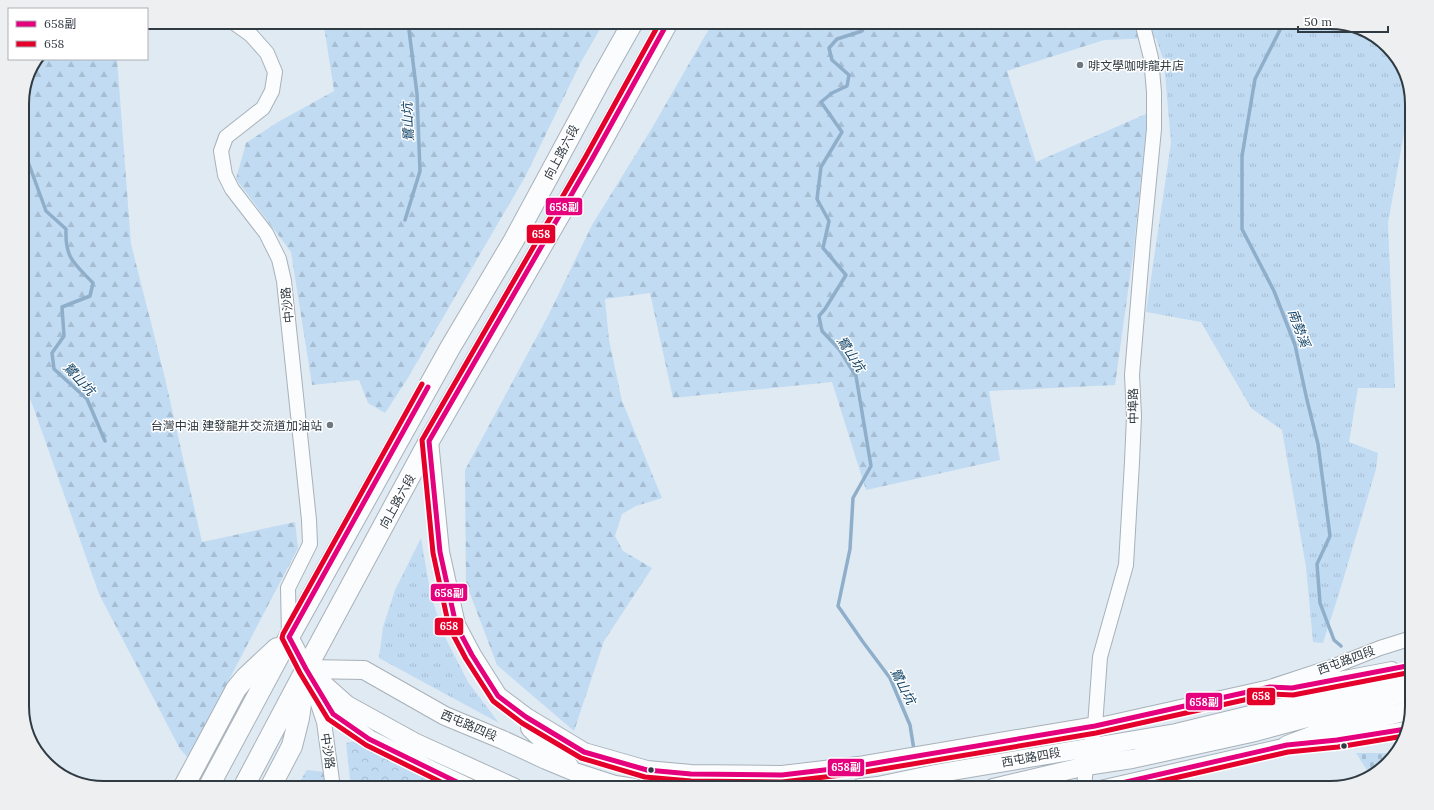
<svg xmlns="http://www.w3.org/2000/svg" width="1434" height="810" viewBox="0 0 1434 810" font-family="Lora,'Noto Sans TC',serif">
  <style>
    .grass { fill: url(#grass-tufts) }
    .forest { fill: url(#forest-firs) }
    .cemetery { fill: url(#cemetery-stones) }
    .park { fill: url(#park-crowns) }
    .lines { fill: none; stroke-linecap: round; stroke-linejoin: round }
    .stream { stroke: #8eaeca; stroke-width: 3.5 }
    .minor-casing { stroke: #a8b1b9; stroke-width: 16 }
    .tertiary-casing { stroke: #a8b1b9; stroke-width: 20 }
    .secondary-casing { stroke: #a8b1b9; stroke-width: 22 }
    .minor { stroke: #fafcfd; stroke-width: 14 }
    .tertiary { stroke: #fafcfd; stroke-width: 18 }
    .secondary { stroke: #fafcfd; stroke-width: 20 }
    .bus-1-casing { stroke: #fff; stroke-width: 8 }
    .bus-2-casing { stroke: #fff; stroke-width: 8 }
    .bus-1 { stroke: #e5007d; stroke-width: 5 }
    .bus-2 { stroke: #e4002b; stroke-width: 5 }
    .poi-dot { fill: #6e7880; stroke: #fff; stroke-width: 1.5 }
    .bus-dot { fill: #303a42; stroke: #fff; stroke-width: 1.5 }
    .labels { text-anchor: middle; dominant-baseline: central; stroke-width: 3; stroke-linejoin: round; paint-order: stroke }
    .poi-label { font-size: 12px; fill: #303a42; stroke: #fff; text-anchor: start }
    .street-label { font-size: 12px; fill: #303a42; stroke: #fff }
    .water-label { font-size: 13px; font-style: italic; fill: #114267; stroke: #fff }
    .rim { fill: none; stroke: #303a42; stroke-width: 2 }
    .line-badge { stroke: #fff; stroke-width: 1.5 }
    .badge-label { font-size: 11px; text-anchor: middle; font-weight: bold; fill: #fff }
  </style>
  <defs>
    <pattern id="grass-tufts" width="24" height="20" patternUnits="userSpaceOnUse"><rect width="24" height="20" fill="#c1dbf3"/><path d="M3 7l-1-3M5 7V3M7 7l1-3M15 17l-1-3M17 17v-4M19 17l1-3" fill="none" stroke="#a6bdd2"/></pattern>
    <pattern id="forest-firs" width="22" height="20" patternUnits="userSpaceOnUse"><rect width="22" height="20" fill="#c1dbf3"/><path d="M5 1l3.5 6h-7zM16 11l3.5 6h-7z" fill="#a6bdd2"/></pattern>
    <pattern id="cemetery-stones" width="16" height="16" patternUnits="userSpaceOnUse"><rect width="16" height="16" fill="#c1dbf3"/><path d="M2 7V4a2 2 0 0 1 4 0v3zM10 15v-3a2 2 0 0 1 4 0v3z" fill="#a6bdd2"/></pattern>
    <pattern id="park-crowns" width="20" height="18" patternUnits="userSpaceOnUse"><rect width="20" height="18" fill="#c1dbf3"/><path d="M2 6a3 3 0 1 1 6 0M12 15a3 3 0 1 1 6 0" fill="none" stroke="#a6bdd2"/></pattern>
  </defs>
  <rect width="100%" height="100%" fill="#e0eaf3"/>
  <path class="grass" d="M1157 22H1330L1371 33 1398 59 1412 99V105H1409L1388 223 1395 388H1358L1349 442 1378 453 1376 469 1341 587 1323 643 1313 642 1306 567 1282 430 1251 408 1201 322 1146 312 1171 143 1164 62 1156 38Z
    M421 538 431 597 445 637 468 682 499 723 379 658 383 627 395 590Z"/>
  <path class="forest" d="M315 22H604L581 62 525 177 406 381 385 413 368 403 359 380 312 385 291 252 236 179 246 143 278 122 334 91 324 26Z
    M713 22H1157L1156 38 1104 40 1007 71 1036 162 1148 113 1133 255 1115 385 989 391 1000 460 866 490 832 382 673 398 650 293 605 299 609 340 622 401 662 498 636 506 622 514 615 536 623 551 652 568 604 641 574 731 497 665 466 583 465 470 549 314 592 225 652 128Z
    M37 59H117L131 244 164 374 202 542 295 522 298 548 188 758 180 749 99 594 34 409 22 378V99L30 68Z
    M307 770 325 772 326 788H296Z"/>
  <path class="cemetery" d="M1356 753H1395L1373 775H1370Z"/>
  <path class="park" d="M359 740 452 788H351L346 743Z"/>
  <g class="lines">
    <path class="stream" d="M867 22 862 31 837 39 829 48 832 60 849 75 847 86 832 93 821 102 842 132 821 167 817 199 829 221 823 248 846 275 825 309 819 316 822 331 839 349 856 376 871 466 853 498 850 549 838 606 863 642 890 678 910 725 914 750
      M1284 22 1255 79 1242 156V229L1274 291 1295 345 1307 400 1318 444 1330 536 1317 564 1320 603 1334 640 1341 646
      M22 110 27 118 23 148 46 211 66 229C65 259 74 263 93 283L90 296 62 307 64 336 52 353 54 369 87 399 105 441
      M405 220 420 171 417 94 408 22"/>
    <defs>
      <path id="minor" d="M233 22 251 35 267 53 275 72 272 91 263 108 226 137 221 151 225 175 232 189 266 233 279 259 284 281 309 520 310 544 288 588 289 636
        M1284 688H1292L1392 669
        M314 692 324 722 333 788
        M1095 726 1270 687 1337 665 1380 648 1412 638
        M1084 788 1086 766 1095 726 1100 657 1126 565 1132 462 1134 416 1132 375 1143 242 1154 129V92L1151 58 1142 22
        M1100 788 1287 745 1337 740 1406 729"/>
      <path id="tertiary" d="M429 441 440 552 456 625 472 655 498 696 526 717 584 752 647 770 691 774 782 775 858 766 1095 726
        M289 637 306 669 333 714 369 739 435 772 469 788
        M306 669 364 670 445 716 503 740 546 760 575 772 615 785 635 788
        M320 681 347 705 414 742 515 788
        M530 728 569 766
        M1287 745 1316 734 1411 710
        M860 788 878 786 935 774 1176 733 1412 676
        M993 788 1086 766 1132 759 1251 733 1303 719 1412 691"/>
      <path id="secondary" d="M183 788 236 689 246 677 277 648
        M208 788 289 637 450 348 514 240 602 77 633 22
        M243 788 306 669 429 441 592 159 668 22
        M270 788 292 746 299 718 304 683"/>
    </defs>
    <use href="#minor" class="minor-casing"/>
    <use href="#tertiary" class="tertiary-casing"/>
    <use href="#secondary" class="secondary-casing"/>
    <use href="#minor" class="minor"/>
    <use href="#tertiary" class="tertiary"/>
    <use href="#secondary" class="secondary"/>
    <defs>
      <path id="bus-1" d="M668 22 592 159 429 441 440 552 456 625 472 655 498 696 526 717 584 752 647 770 691 774 782 775 858 766 1095 726 1270 687 1292 688 1412 665
        M428 387 289 637 306 669 333 714 369 739 469 788
        M1100 788 1287 745 1337 740 1406 729"/>
      <path id="bus-2" d="M660 22 586 156 422 440 433 553 449 627 466 659 493 701 522 723 581 758 645 777 691 781 782 782 859 773 1096 733 1271 694 1293 695 1412 672
        M422 384 283 634 282 638 300 673 328 719 366 745 453 788
        M1131 788 1288 752 1338 747 1404 736"/>
    </defs>
    <use href="#bus-1" class="bus-1-casing"/>
    <use href="#bus-2" class="bus-2-casing"/>
    <use href="#bus-1" class="bus-1"/>
    <use href="#bus-2" class="bus-2"/>
  </g>
  <g class="poi-dot">
    <circle cx="1080" cy="65" r="4"/>
    <circle cx="330" cy="425" r="4"/>
  </g>
  <g class="bus-dot">
    <circle cx="1344" cy="746" r="3.5"/>
    <circle cx="651" cy="770" r="3.5"/>
  </g>
  <g class="labels">
    <g class="poi-label">
      <text x="1088" y="65">啡文學咖啡龍井店</text>
      <text x="322" y="425" text-anchor="end">台灣中油 建發龍井交流道加油站</text>
    </g>
    <g class="street-label">
      <text transform="translate(561 152) rotate(-62)">向上路六段</text>
      <text transform="translate(287 305) rotate(-96)">中沙路</text>
      <text transform="translate(1133 406) rotate(-91)">中埠路</text>
      <text transform="translate(397 501) rotate(-61)">向上路六段</text>
      <text transform="translate(1346 660) rotate(-20)">西屯路四段</text>
      <text transform="translate(469 725) rotate(23)">西屯路四段</text>
      <text transform="translate(328 751) rotate(82)">中沙路</text>
      <text transform="translate(1031 757) rotate(-10)">西屯路四段</text>
    </g>
    <g class="water-label">
      <text transform="translate(408 122) rotate(-93)">鷺山坑</text>
      <text transform="translate(1299 328) rotate(70)">南勢溪</text>
      <text transform="translate(851 354) rotate(57)">鷺山坑</text>
      <text transform="translate(79 379) rotate(47)">鷺山坑</text>
      <text transform="translate(903 686) rotate(63)">鷺山坑</text>
    </g>
  </g>
  <path d="M0 0H1434V810H0ZM104 29H1330A75 75 0 0 1 1405 104V706A75 75 0 0 1 1330 781H104A75 75 0 0 1 29 706V104A75 75 0 0 1 104 29Z" fill="#eeeff0" fill-rule="evenodd"/>
  <path class="rim" d="M104 29H1330A75 75 0 0 1 1405 104V706A75 75 0 0 1 1330 781H104A75 75 0 0 1 29 706V104A75 75 0 0 1 104 29Z"/>
  <g class="line-badge">
    <rect x="545" y="197" width="38" height="19" rx="4" fill="#e5007d"/>
    <rect x="526" y="224" width="30" height="20" rx="4" fill="#e4002b"/>
    <rect x="430" y="583" width="38" height="19" rx="4" fill="#e5007d"/>
    <rect x="434" y="617" width="30" height="19" rx="4" fill="#e4002b"/>
    <rect x="1246" y="687" width="30" height="19" rx="4" fill="#e4002b"/>
    <rect x="1185" y="692" width="38" height="19" rx="4" fill="#e5007d"/>
    <rect x="827" y="758" width="38" height="19" rx="4" fill="#e5007d"/>
  </g>
  <g class="badge-label">
    <text x="564" y="211">658副</text>
    <text x="541" y="238">658</text>
    <text x="449" y="597">658副</text>
    <text x="449" y="630">658</text>
    <text x="1261" y="700">658</text>
    <text x="1204" y="706">658副</text>
    <text x="846" y="771">658副</text>
  </g>
  <rect x="8" y="8" width="140" height="52" fill="#ffffff" stroke="#acb0b3"/>
  <rect x="16" y="21" width="20" height="6" fill="#e5007d" stroke="#acb0b3"/>
  <text x="44" y="28" font-size="12" fill="#303a42">658副</text>
  <rect x="16" y="41" width="20" height="6" fill="#e4002b" stroke="#acb0b3"/>
  <text x="44" y="48" font-size="12" fill="#303a42">658</text>
  <path d="M1298 26v6h90v-6" fill="none" stroke="#303a42" stroke-width="2"/>
  <text x="1304" y="26" font-size="12" fill="#303a42" stroke="#ffffff" stroke-width="3" paint-order="stroke">50 m</text>
</svg>
